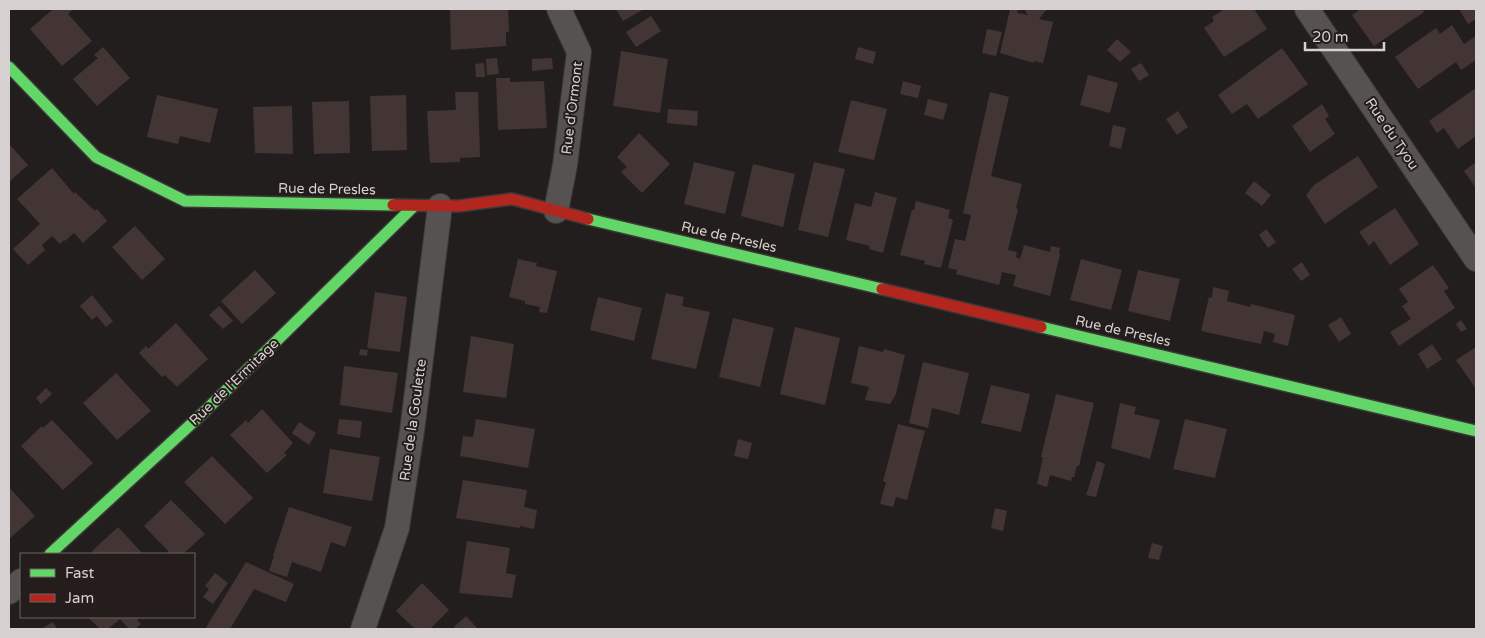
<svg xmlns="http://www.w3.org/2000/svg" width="1485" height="638" viewBox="0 0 1485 638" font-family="'Varela Round',sans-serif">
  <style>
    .building { fill: #433533 }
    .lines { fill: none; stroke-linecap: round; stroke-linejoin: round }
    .street-casing { stroke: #3c3838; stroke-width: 26 }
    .fast-casing { stroke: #3c3838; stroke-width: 14 }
    .jam-casing { stroke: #3c3838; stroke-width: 14 }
    .street { stroke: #555251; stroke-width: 24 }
    .fast { stroke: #63d668; stroke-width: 11 }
    .jam { stroke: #b3261e; stroke-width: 11 }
    .labels { text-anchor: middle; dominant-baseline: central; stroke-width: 4; stroke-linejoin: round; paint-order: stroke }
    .street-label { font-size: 14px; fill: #d6d1d0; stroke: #251d1c }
  </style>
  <rect width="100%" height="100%" fill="#231e1e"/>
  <path class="building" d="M53 9H73L68 14 92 41 62 66 30 29Z
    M450 9H508L509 32H506V46L451 50Z
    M616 9H644L623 21Z
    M1010 9H1018L1017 13 1028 15 1024 9H1047L1039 19 1053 22 1043 63 1034 61V63L1000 53Z
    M1224 9H1254L1267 29 1224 57 1204 28 1214 21 1212 17Z
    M1361 9H1422L1424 12 1374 46 1352 15Z
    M1459 9H1476V19L1468 24Z
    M651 16 661 31 636 47 626 32Z
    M1452 25 1464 44 1476 36V60L1461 70 1456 62 1418 89 1395 57 1436 28 1440 34Z
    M987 29 1002 32 996 56 982 53Z
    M1117 39 1131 52 1120 62 1107 50Z
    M103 47 130 78 97 106 73 79 98 58 94 55Z
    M858 47 876 52 873 64 855 59Z
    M1282 48 1308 84 1258 119 1247 104 1232 114 1218 95Z
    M621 51 668 59 660 113 613 106Z
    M497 58 499 74 487 75 486 59Z
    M552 58 553 69 532 71V59Z
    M484 63 485 77H476L475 64Z
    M1141 63 1149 75 1139 81 1131 69Z
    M1088 75 1118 83 1110 113 1080 105Z
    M496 78H510V82L544 81 547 128 498 130Z
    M903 81 921 86 918 98 900 94Z
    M1476 88V136L1458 149 1444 128 1437 133 1429 121Z
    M455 92H478L480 157 460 158V162L430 163 427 111 456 110Z
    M990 92 1009 97 991 176 1022 184 1016 208 1018 209 1008 250 1017 252 1016 257 1020 259 1024 245 1050 252 1051 246 1060 248 1059 254H1060L1050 296 1013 286 1016 275 1002 272 999 285 956 274 957 270 948 268 955 239 965 241 971 215 963 213Z
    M157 95 218 109 210 143 180 136 178 144 147 137Z
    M406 95 407 150 372 151 370 96Z
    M928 99 948 104 943 120 924 115Z
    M851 100 887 109 874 160 838 152Z
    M349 101 350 153 314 154 312 102Z
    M1322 104 1329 116 1325 119 1335 134 1310 152 1292 126Z
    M292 106 293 154 255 153 253 107Z
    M668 109 698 111 697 126 667 123Z
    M1178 111 1188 127 1177 135 1166 119Z
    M1113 125 1126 128 1121 149 1109 146Z
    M639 133 670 164 642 193 621 172 627 167 617 157Z
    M9 144 28 165 9 182Z
    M1358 156 1378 187 1325 224 1306 195 1314 185Z
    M694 162 735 172 725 214 684 204Z
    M814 162 845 169 828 237 798 230Z
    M1476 162V188L1464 171Z
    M753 164 795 174 783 227 741 216Z
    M52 168 74 194 75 192 95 211 97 209 107 221 83 243 74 233 65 241 64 240 60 244 52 236 42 245 45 250 28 265 13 249 40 224 17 199Z
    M1254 181 1271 195 1262 206 1245 193Z
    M875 192 897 198 883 253 869 249 870 246 846 240 855 203 871 207Z
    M916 201 950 210 948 218 953 220 941 268 924 264 925 261 900 255 912 210H914Z
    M1395 208 1419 244 1390 265 1374 241 1369 246 1359 232Z
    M135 226 165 259 142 280 112 247Z
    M1266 229 1276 242 1268 248 1259 235Z
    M518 259 537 263 536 266 557 271 547 313 539 312 540 307 525 304V301L509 297Z
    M1081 259 1122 270 1111 310 1070 300Z
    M1302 262 1310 275 1301 281 1292 269Z
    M1433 265 1449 288 1444 291 1455 308 1399 346 1390 332 1411 319 1402 306 1408 302 1399 289Z
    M255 270 276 293 242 324 221 301Z
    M1138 270 1180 279 1170 321 1128 311Z
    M1213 287 1229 291 1227 301 1250 307 1251 304 1295 315 1288 346 1273 342 1275 334 1264 331 1261 344 1201 331 1209 297 1212 298Z
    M375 292 407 297 400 352 367 348Z
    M666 293 684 297 682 306 710 312 696 369 651 359Z
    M92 295 113 321 106 327 97 316 92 320 80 306Z
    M598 297 642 308 634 341 590 330Z
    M219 306 233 321 223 329 209 315Z
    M1341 317 1351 334 1339 342 1328 325Z
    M733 318 774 328 760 387 719 377Z
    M1461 320 1467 329 1461 332 1456 324Z
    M176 323 208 359 177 387 165 375 162 377 139 353 146 346 148 349Z
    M795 327 840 338 825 405 780 394Z
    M471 336 514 344 506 398 463 392Z
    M1432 344 1442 359 1427 369 1418 354Z
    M859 346 883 352 884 349 905 355 896 394 890 404 865 400 869 387 851 383Z
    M1476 347V389L1456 360Z
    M360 349 368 350 367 356 359 355Z
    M923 362 969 373 959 415 932 408 928 428 909 423Z
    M344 366 398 373 392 413 340 405Z
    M116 373 151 411 117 440 83 403Z
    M991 385 1030 394 1021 432 981 423Z
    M46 388 52 394 41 404 36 398Z
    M1056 394 1094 403 1079 466H1077L1074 477H1072L1071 481 1050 475 1047 487 1037 484 1043 457H1041Z
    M1120 403 1136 407 1134 414 1160 420 1150 459 1111 448Z
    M262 409 293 443 284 453 287 455 267 473 230 435 246 420 248 423Z
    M339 419 362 421 360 438 337 434Z
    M476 419 535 429 528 468 460 456 463 436 473 437Z
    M1185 419 1227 429 1215 478 1173 469Z
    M52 420 93 463 63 490 21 446 42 426 43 428Z
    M299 422 316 433 309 445 292 433Z
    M898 424 925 431 907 500 896 497 893 507 880 504 886 482 883 481Z
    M738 439 752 443 748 459 734 456Z
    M330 449 380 457 372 501 323 493Z
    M212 456 253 498 225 524 184 482Z
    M1097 461 1105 464 1096 497 1086 495Z
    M463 480 527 490 524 507 537 510 534 529 520 526V528L456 518Z
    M9 487 35 516 9 539Z
    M171 500 205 534 183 554H171L144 526Z
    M289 507 352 527 345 547 331 542 321 572 292 562 287 577 269 571 274 556H273Z
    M995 508 1007 511 1003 531 991 528Z
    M118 527 143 554H95L92 551Z
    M467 541 510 548 506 573 516 575 512 598 459 593Z
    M1152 543 1163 546 1159 560 1148 558Z
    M246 562 294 584 286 602 254 589 230 629H205Z
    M215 573 228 583 213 604 203 597 209 589 205 586Z
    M422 583 449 610 430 629H415L396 611Z
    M466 616 478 629H456L454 627Z
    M88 617H141L137 620 141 624 135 629H129L120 619 108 629H100Z
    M53 622 57 629H41Z"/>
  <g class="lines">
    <defs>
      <path id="street" d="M1307 9 1476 259
        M556 211 565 165 579 52 559 9
        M9 592 21 581
        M363 629 397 528 412 431 440 206"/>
      <path id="fast" d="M9 67 96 157 185 201 393 205
        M588 219 882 289
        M1041 327 1476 431
        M50 554 202 414 414 206"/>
      <path id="jam" d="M393 205 458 206 512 199 588 219
        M882 289 1041 327"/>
    </defs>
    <use href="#street" class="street-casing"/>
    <use href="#fast" class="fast-casing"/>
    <use href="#jam" class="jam-casing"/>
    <use href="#street" class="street"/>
    <use href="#fast" class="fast"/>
    <use href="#jam" class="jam"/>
  </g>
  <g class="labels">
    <g class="street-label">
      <text transform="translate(572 108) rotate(-83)">Rue d'Ormont</text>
      <text transform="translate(1392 134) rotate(56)">Rue du Tyou</text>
      <text transform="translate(327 189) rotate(1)">Rue de Presles</text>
      <text transform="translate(729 237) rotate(13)">Rue de Presles</text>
      <text transform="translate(1123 331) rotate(13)">Rue de Presles</text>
      <text transform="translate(234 382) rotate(-44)">Rue de l'Ermitage</text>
      <text transform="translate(413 420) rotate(-82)">Rue de la Goulette</text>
    </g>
  </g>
  <rect width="1485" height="638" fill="none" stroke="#d6d1d0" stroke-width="20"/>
  <rect x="20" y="553" width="175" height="65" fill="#251d1c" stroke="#6c6564"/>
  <rect x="30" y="569" width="25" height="8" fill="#63d668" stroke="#6c6564"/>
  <text x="65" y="578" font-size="15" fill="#d6d1d0">Fast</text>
  <rect x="30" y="594" width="25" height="8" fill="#b3261e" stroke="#6c6564"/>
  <text x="65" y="603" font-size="15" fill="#d6d1d0">Jam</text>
  <path d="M1305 42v8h79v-8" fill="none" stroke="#d6d1d0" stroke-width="2.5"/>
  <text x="1312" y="42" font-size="15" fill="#d6d1d0" stroke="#251d1c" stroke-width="4" paint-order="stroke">20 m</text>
</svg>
